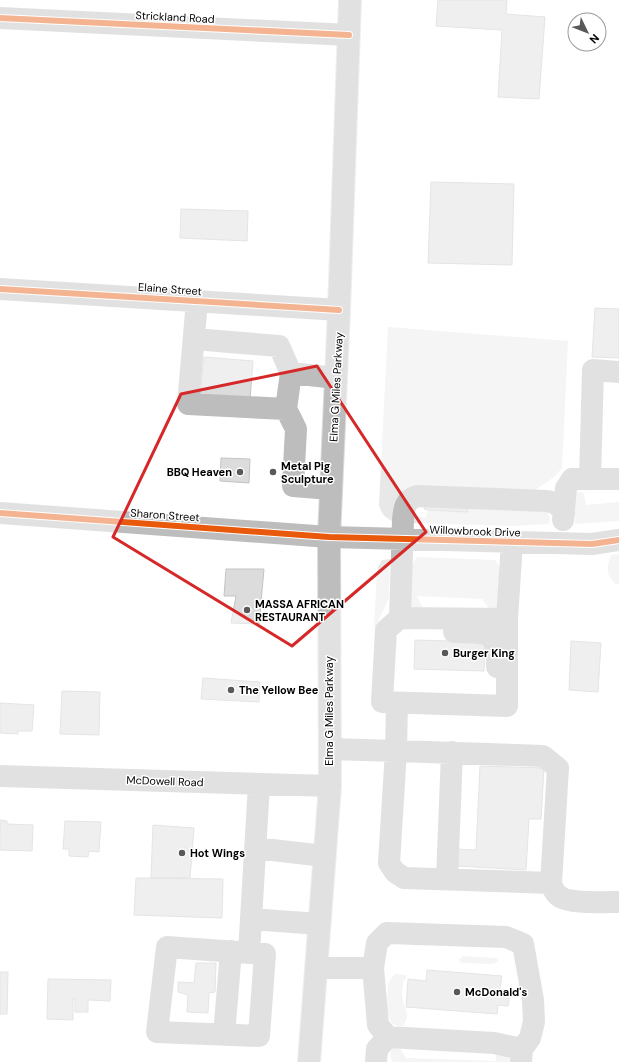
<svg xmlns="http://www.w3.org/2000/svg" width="619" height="1062" viewBox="0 0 619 1062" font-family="'DM Sans',sans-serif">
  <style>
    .green { fill: #e8e8e8 }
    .building { fill: #dcdcdc; stroke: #c4c4c4 }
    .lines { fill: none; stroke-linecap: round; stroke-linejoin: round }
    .major-casing { stroke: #dbdbdb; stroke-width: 24 }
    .minor { stroke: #bdbdbd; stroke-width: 22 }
    .major { stroke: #bdbdbd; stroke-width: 22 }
    .cycleway-casing { stroke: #fff; stroke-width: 8 }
    .cycleway { stroke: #e8590c; stroke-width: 6 }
    .marked { fill: none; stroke: #d62828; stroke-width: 3; stroke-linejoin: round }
    .poi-dot { fill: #595959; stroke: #fff; stroke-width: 1.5 }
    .labels { text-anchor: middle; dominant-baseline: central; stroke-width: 3; stroke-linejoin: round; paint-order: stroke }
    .street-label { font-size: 11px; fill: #000; stroke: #fff }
    .poi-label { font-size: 11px; font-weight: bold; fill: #000; stroke: #fff; text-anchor: start }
  </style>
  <rect width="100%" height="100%" fill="#fff"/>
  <path class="green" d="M388 327 568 341 562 468 554 477 528 495 409 491 392 521C384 517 381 513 379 505Z
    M578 492H582L584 494 586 505 619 502V521L575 524 574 497Z
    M470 505 548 512 550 520 548 524 514 526 409 523 413 517H426L428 510 467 512Z
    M619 554V585C615 584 614 583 612 580 605 571 608 565 611 555Z
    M417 557 495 560C505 571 499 597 499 612H492L482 599 417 596 423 608 419 612 410 605C410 592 407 567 417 557Z
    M390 559 389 598 375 628 374 626 377 573 378 567 382 560Z
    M463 956 497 958 498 962 492 964 462 963 459 960Z
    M394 974 407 975 405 980 403 981C403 987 401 995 403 1001 406 1015 411 1011 403 1026H397L391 1022 387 1011 388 984Z
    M399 1046 406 1058 496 1061V1051L508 1055 511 1062H393C389 1056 390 1053 393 1047Z"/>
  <path class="building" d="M438 0H507L506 14 545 17 539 99 498 97 502 30 436 26Z
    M431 182 514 184 512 265 428 263Z
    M181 209 248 211 247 241 180 238Z
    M595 308 619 309V358L592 357Z
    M204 357 253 361 250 399 200 395Z
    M221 458 250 459 249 483 220 481Z
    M426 501 470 505 467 512 428 510 424 509Z
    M226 569H264L259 624 231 623 236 596H224Z
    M415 640 485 642 484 671 414 669Z
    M571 641 601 643 598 692 569 690Z
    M203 678 260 682 259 702 201 699Z
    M62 691 100 692 99 735 60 734Z
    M0 703 34 705 32 731H18V734L0 733Z
    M480 766 544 768 541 819H529L526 870 456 866 457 849 476 850Z
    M0 820 7 821V824L33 825 32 851 0 850Z
    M65 821 101 822 99 852 89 851 88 857 69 856V849H63Z
    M153 825 194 828 190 878H151Z
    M136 878 223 879 222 918 134 915Z
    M196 963H216L215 992 209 993 208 1013 187 1012 188 995 178 992V982L194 983Z
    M427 970 502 976 500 989 510 993 508 1006 498 1005 497 1014 406 1007 408 979 426 981Z
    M0 972H8L7 1014H0Z
    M48 979 111 980 110 1001 88 1000V1012H75V999H73V1020L47 1019Z"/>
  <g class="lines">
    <defs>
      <path id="major" d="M309 1062 330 786 329 537 339 310 350 0"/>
    </defs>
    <use href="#major" class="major-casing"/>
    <path class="minor" d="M0 18 349 35
      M0 289 339 310
      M197 301 188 404 286 409 296 429 293 486 331 489
      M194 339 279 346 291 373
      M286 409 291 373 336 378
      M590 479 593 370 619 372
      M0 513 329 537 592 544 619 540
      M563 520 566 488 572 479H619
      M400 618 403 520C404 508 405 500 417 496L546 501C555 502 559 505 564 513
      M507 619 400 618 386 630 382 702 507 706V619L512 542
      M454 632C486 633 498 628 497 667
      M330 749 396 751 397 703
      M396 751 543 756 558 768 551 883 404 878 395 872 389 863Z
      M0 776 330 786
      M255 848 324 856
      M447 879 452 752
      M551 883C553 888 554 893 559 896 568 904 606 902 619 902
      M251 919 319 924
      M167 947 265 954 259 1036 157 1032Z
      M249 953 259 784
      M316 968H373
      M224 1035 231 951
      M376 1062 377 1049 388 1037
      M521 1062 522 1049 530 1038 534 1022 533 1000 523 944 506 937 387 933 377 943 373 968 378 1025 388 1037 494 1043 522 1049"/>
    <use href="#major" class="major"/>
    <defs>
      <path id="cycleway" d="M0 18 349 35
        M0 289 339 310
        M0 513 329 537 592 544 619 540"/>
    </defs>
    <use href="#cycleway" class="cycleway-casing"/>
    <use href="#cycleway" class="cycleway"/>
  </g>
  <path d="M0 0H619V1062H0ZM317 366 426 532 292 646 113 537 181 394Z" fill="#fff" fill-opacity=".55" fill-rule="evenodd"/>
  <path class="marked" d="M317 366 426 532 292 646 113 537 181 394Z"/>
  <g class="poi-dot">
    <circle cx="240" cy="472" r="4"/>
    <circle cx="273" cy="472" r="4"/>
    <circle cx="247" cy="610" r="4"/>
    <circle cx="445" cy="653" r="4"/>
    <circle cx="231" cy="690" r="4"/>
    <circle cx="182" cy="853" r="4"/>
    <circle cx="457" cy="992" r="4"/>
  </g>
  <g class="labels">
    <g class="street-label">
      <text transform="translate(175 17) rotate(3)">Strickland Road</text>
      <text transform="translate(170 289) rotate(4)">Elaine Street</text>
      <text transform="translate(336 387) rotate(-87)">Elma G Miles Parkway</text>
      <text transform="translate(165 515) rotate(4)">Sharon Street</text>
      <text transform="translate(475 531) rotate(2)">Willowbrook Drive</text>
      <text transform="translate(329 711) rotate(-90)">Elma G Miles Parkway</text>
      <text transform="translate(165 781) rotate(2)">McDowell Road</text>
    </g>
    <g class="poi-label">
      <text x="281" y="466">Metal Pig<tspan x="281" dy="13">Sculpture</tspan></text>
      <text x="232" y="472" text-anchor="end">BBQ Heaven</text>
      <text x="255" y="604">MASSA AFRICAN<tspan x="255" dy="13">RESTAURANT</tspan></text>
      <text x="453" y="653">Burger King</text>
      <text x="239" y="690">The Yellow Bee</text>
      <text x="190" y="853">Hot Wings</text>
      <text x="465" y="992">McDonald's</text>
    </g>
  </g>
  <g transform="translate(587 32) rotate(133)"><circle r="19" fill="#ffffff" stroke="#999999"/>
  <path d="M0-3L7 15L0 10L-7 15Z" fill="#595959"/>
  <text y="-6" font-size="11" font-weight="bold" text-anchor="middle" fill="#000000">N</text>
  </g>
</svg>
